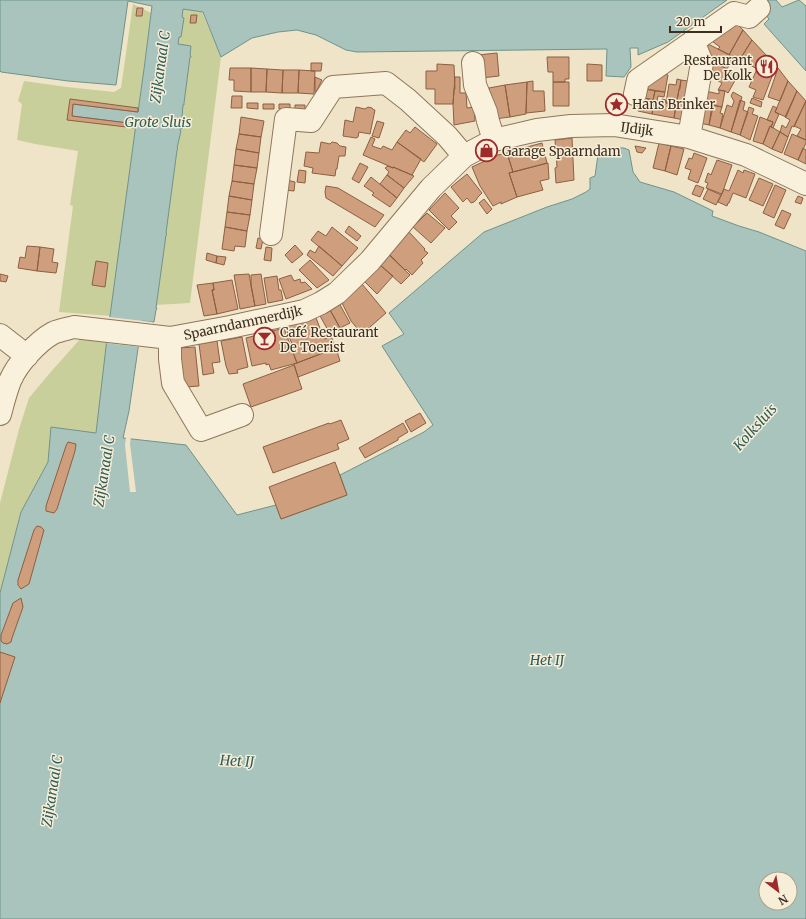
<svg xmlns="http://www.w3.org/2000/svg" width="806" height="919" viewBox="0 0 806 919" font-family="Merriweather,serif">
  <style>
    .green { fill: #c9cf9b }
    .water { fill: #a9c4bc; stroke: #6f938a; fill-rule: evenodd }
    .pier { fill: #f0e4c8 }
    .building { fill: #cf9f7d; stroke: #8d5f41 }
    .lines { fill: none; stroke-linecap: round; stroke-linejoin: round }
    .minor-casing { stroke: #8d765c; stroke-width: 24 }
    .minor { stroke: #faf1dc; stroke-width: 22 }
    .labels { text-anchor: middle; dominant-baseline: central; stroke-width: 3; stroke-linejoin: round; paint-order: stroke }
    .poi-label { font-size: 13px; fill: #3d2e20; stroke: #f7eed8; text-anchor: start }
    .street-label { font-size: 13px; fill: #3d2e20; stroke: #f7eed8 }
    .water-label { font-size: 14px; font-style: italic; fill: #2f5d5a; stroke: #f7eed8 }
  </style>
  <rect width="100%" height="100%" fill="#f0e4c8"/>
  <path class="green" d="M133 4 151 13 138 112 74 104 72 116 136 124 111 316 59 312 73 206 70 205 78 151 35 144 17 140 22 104 18 101 24 81 67 87 114 92 121 88Z
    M183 9 202 12 221 57 190 303 156 305 177 149 181 131H180V128H183V123L181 122V120L183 105 184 104V103L190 57 191 56 178 44 179 37H181L184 18 182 17Z
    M81 338H107L96 433 51 427 48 462 21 512 0 593V503L19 429 29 398 49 374Z"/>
  <path class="water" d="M0 0H727L668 42 638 55V48H630L631 67 624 77 606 76 607 49 357 52 346 50 316 35 297 30 278 32 252 38 221 57 203 12 183 9 182 17 184 18 181 37H179L178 44 191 46 190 55 191 56V57H190L184 103V105H183L182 117V120H181V122L183 123 182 129 180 128V130L181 131 177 148 178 149 177 150 166 233 167 234 166 235 156 308H157L156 310 154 322 142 321 129 411 123 438 186 445 237 515 276 505 281 519 347 495 340 475 424 432 433 425 382 346 404 334 389 313 484 232 547 207 572 199 586 192 590 189V178L595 176 599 148H624L629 150 633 172 640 182 674 192 713 211 712 216 739 226 759 232 806 251V919H0V593L21 512 48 462 51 427 96 433 107 338 136 124 72 116 73 104 138 112 144 69 152 6 128 1 116 85 68 81 1 72 0 71ZM766 879H790V903H766Z
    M754 0H776L782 7 799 0 806 6V71L764 24 769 19Z"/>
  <path class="pier" d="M109 317 152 322V324L144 323 140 347 105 343Z
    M126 437H131L130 444 136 492H130L125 445Z"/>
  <path class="building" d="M137 8H143L142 16H136Z
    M191 15H197L196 23H190Z
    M734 20 743 30 729 55 718 49 720 47 709 39Z
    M743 30 752 40 739 61 729 55Z
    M752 40 766 55 757 69 740 59Z
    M708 44 734 57 727 69 706 58Z
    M497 53 499 76 481 78 478 55Z
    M766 55 776 66 763 100 753 97 756 90 749 87 757 69Z
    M547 57H569V79H565V82H553V72H548Z
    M706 58 738 75 728 93 725 91 718 90 722 83 703 73Z
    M311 63H322L321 71H311Z
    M437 64 454 65 455 89H454L453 104H435V89H426V71H437Z
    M587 64 602 65V81H587Z
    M230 68H251V92L234 91V80H229Z
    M251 68 267 69 266 92H251Z
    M778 68 788 81 780 101 768 97Z
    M267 69 283 70 282 93 266 92Z
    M283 70H299L298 93H282Z
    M299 70 315 71 314 94 298 93Z
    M657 73 668 75 665 92 640 88Z
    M315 77 322 80 316 92H315Z
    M455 77H460V93H466L467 108 474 107 475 121 454 125 453 104Z
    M677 79 681 80 676 105 666 103 669 84 676 85Z
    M681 80 694 82 689 121 674 118 679 89H680Z
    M533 81V91H544L545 111 526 113 527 82Z
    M788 81 797 91 786 117 775 112Z
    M527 82 526 114 510 117 505 85Z
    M553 82H569V106H553Z
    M505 85 510 117 494 119 489 88Z
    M640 88 655 91 653 100 639 97Z
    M701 90 719 94V90L725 91 722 107 698 102Z
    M655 91 665 92 664 97 658 96 657 101 653 100Z
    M797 91 806 101 794 127 792 126 788 137 780 132 782 125 786 128 790 120 785 117Z
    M733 92 742 97 731 132 720 128 727 105 732 107 734 101 731 96Z
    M232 96H242V108H231Z
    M639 97 655 100 652 114 638 111Z
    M752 98 762 102 761 107 750 103Z
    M70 99 138 108V112L73 104 72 116 136 124 135 128 67 120Z
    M662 99 666 100V103L676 105 674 118 652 114 654 101 662 102Z
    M740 100 745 102 743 110 748 112 740 135 731 132Z
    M806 101V140L797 136 801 129 794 126Z
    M247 103H258V109L247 108Z
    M263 104H274V109H263Z
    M279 104H290V110L279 109Z
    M698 104 713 107 709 125 695 122Z
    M295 105H305V110H295Z
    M712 105 722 107 720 113 723 114 720 128 709 125Z
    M773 106 777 108 775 112 779 114 773 128 771 127 773 122 767 120Z
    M356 107 365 109 368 107 372 108 374 110H375L370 134 359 132 358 137 356 138 343 136 345 120 353 122Z
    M749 107 754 109 752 114 758 116 750 140 740 135Z
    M241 117 264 121 261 137 239 134Z
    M760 117 773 122 771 127 770 126 763 144 753 141Z
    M377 121 384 123 379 138 372 136Z
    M770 126 780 132 772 149 763 144Z
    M415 127 437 144 424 162 397 142 406 130 410 133Z
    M780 132 788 137 782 153 772 149Z
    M239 134 261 137 259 153 236 149Z
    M792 134 806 140V143L798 160 784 154Z
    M371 137 375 139 372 146 381 149 383 146 392 150 397 142 421 159 412 175 393 167V168L382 163 363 155Z
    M572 138 574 180 556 183 555 168 557 167 555 140Z
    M321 142 330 144 332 142 337 143 340 146 346 147 345 156H339L337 169H336L335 176 312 173 313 168 304 166 306 152 319 153Z
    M542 143 547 163 513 172 507 153 508 152Z
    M659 143 671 146 665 171 653 168Z
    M635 146 646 148 642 153 637 152Z
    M671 146 684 149 677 175 665 171Z
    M803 148 806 150V164L798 160Z
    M236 149 259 153 257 168 234 165Z
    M507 153 513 172 509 173 517 197 501 204V202L493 206 480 186 472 167 498 155Z
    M694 153 707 158 698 183 688 179 691 170 685 168 689 158 692 159Z
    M717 160 732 165 722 194 706 188 708 183 705 182 708 173 711 175Z
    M360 163 368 167 359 183 352 179Z
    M548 163 549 179 540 181 543 190 517 197 509 173Z
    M234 165 257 168 254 184 232 181Z
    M388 166 393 168V167L414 176 404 188 387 175 389 172 385 168Z
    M299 170 306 171 305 183 297 182Z
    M738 170 743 173 744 170 755 174 746 198 733 193 729 203H728L727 206 718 202 724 189 729 191Z
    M467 174 482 193 478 197 476 200 474 202 471 203 467 198 463 202 451 187Z
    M387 175 404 188 397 198 380 184Z
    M371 177 397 198 390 207 372 195 374 193 364 186Z
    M759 178 773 184 763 206 749 200Z
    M287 180 295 182 294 191 285 190Z
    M232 181 254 184 252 200 229 196Z
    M696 185 704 188 700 197 692 194Z
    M775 185 786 190 774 218 763 213Z
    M326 186 338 188 384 215 375 227 326 198 325 192Z
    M708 189 721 195 716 205 703 199Z
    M445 193 459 208 451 216 457 222 449 230 429 210Z
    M229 196 252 200 250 215 227 212Z
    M798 196 803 198 801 204 795 202Z
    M484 199 492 209 487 214 479 203Z
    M782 210 791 214 784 229 775 225Z
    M227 212 250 215 247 231 225 227Z
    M427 213 445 228 431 243 413 227Z
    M349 226 361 236 357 241 345 232Z
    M225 227 247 231 245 247 235 246 234 251 222 249Z
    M332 227 358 248 342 266 311 240 318 231 326 236Z
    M409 232 425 249 424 250 428 253 421 260 423 263 412 275 406 269 405 270 389 254Z
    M258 238 263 239 261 249 256 248Z
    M295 245 303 254 292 263 285 255Z
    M27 246 40 247 37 271 18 268 20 257 25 258Z
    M319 246 342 266 333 276 307 255 310 250 315 253Z
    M40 247 54 249 52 262 58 263 56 273 37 271Z
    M266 247 272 248 271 261 264 260Z
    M207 253 217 256 216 263 206 260Z
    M388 254 410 275 401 284 379 264Z
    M217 256 226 257 224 265 216 263Z
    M310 260 329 280 317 288 299 270Z
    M96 261 108 263 105 287 92 285Z
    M379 264 393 276 377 294 364 281Z
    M0 274 8 276 6 282 0 281Z
    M249 274 255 306 240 309 234 275Z
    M261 274 266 304 255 306 251 286V275Z
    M291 275 294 281 300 279 301 283 305 282 312 289 286 299 279 279Z
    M277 276 279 290H281L283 300 268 303 264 278Z
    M232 280 238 309 217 314 212 290H214L213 283Z
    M213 283 214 290H212L217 314 204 316 197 285Z
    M362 284 386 313 362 334 351 321 342 303 346 299 345 298Z
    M339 303 350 323 340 328 329 308Z
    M329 308 340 328 330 334 319 314Z
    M315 315 324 339 331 336 336 348 297 363 290 345 292 344 285 326Z
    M284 328 297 363 271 370 269 364 266 365V363L252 366 246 338Z
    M242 337 248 367 237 370 238 373 229 374 226 366 221 341Z
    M217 341 220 362 212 363 214 373 203 375 199 344Z
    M195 347 199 386 186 387 177 359 179 348Z
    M336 348 340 361 298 377 294 364Z
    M294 365 302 389 251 407 243 384Z
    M420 413 426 423 411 432 405 421Z
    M341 420 349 439 337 444 339 449 273 473 263 447 329 423 330 424Z
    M403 423 408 432 398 438V440L365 458 359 448Z
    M68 442 76 444 75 451 57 509 54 513 46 511V506L66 446Z
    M335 462 347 495 281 519 269 487Z
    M37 526 41 527 44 530 29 584 21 589 18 585V580L34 530Z
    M21 598 23 607 12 638 11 642 7 644 3 643 1 641V635L13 603Z
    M0 652 15 657 0 703Z"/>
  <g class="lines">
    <defs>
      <path id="minor" d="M473 63 475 85 486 112 488 121 494 140
        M635 94 638 80 734 13 749 17 759 8
        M689 137 702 63 693 41
        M271 234 286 119 311 121 333 87 386 83 408 100 447 136 464 156
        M0 335 27 356
        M170 338V359L173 383 201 430 242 415
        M0 414C3 403 6 391 10 381 17 364 37 342 53 333 60 330 67 329 74 327L170 338 230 327 304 311 321 303 337 293 370 261 431 188 464 156 494 140 537 130 571 126 614 125 689 137 746 155 806 184"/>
    </defs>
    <use href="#minor" class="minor-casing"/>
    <use href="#minor" class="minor"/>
  </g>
  <defs>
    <symbol id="restaurant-ring" viewBox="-11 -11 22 22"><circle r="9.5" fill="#f7eed8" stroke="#9e2a2b" stroke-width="1.5"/><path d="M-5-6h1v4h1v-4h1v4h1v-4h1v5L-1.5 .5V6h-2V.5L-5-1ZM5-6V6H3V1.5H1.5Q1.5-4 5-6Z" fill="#9e2a2b"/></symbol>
    <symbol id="sight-ring" viewBox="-11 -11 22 22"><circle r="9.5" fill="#f7eed8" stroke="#9e2a2b" stroke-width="1.5"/><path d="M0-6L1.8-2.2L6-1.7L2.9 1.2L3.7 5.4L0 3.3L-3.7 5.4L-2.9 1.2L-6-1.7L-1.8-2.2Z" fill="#9e2a2b"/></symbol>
    <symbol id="shop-ring" viewBox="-11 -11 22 22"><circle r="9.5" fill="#f7eed8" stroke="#9e2a2b" stroke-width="1.5"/><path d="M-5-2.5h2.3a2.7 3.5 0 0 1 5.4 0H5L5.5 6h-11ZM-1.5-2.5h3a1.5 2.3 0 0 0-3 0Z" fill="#9e2a2b"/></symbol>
    <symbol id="bar-ring" viewBox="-11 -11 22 22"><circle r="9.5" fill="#f7eed8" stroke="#9e2a2b" stroke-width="1.5"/><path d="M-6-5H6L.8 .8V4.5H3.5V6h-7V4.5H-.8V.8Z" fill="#9e2a2b"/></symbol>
  </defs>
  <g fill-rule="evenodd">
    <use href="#restaurant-ring" x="754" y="54" width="25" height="25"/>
    <use href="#sight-ring" x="604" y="92" width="25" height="25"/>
    <use href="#shop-ring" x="474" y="138" width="25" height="25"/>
    <use href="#bar-ring" x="252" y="326" width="25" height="25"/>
  </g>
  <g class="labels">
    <g class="poi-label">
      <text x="752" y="60" text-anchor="end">Restaurant<tspan x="752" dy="15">De Kolk</tspan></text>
      <text x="632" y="104">Hans Brinker</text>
      <text x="502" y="151">Garage Spaarndam</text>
      <text x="280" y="332">Café Restaurant<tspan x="280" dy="15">De Toerist</tspan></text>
    </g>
    <g class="street-label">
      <text transform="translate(637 129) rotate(8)">IJdijk</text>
      <text transform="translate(243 323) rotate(-12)">Spaarndammerdijk</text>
    </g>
    <g class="water-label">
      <text transform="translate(160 67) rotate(-82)">Zijkanaal C</text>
      <text x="158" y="122">Grote Sluis</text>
      <text transform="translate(755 427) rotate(-48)">Kolksluis</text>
      <text transform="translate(104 471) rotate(-81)">Zijkanaal C</text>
      <text x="547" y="660">Het IJ</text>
      <text transform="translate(237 761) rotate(3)">Het IJ</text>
      <text transform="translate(52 791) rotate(-81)">Zijkanaal C</text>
    </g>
  </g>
  <g transform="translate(778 891) rotate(149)"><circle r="19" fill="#f7eed8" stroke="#ada18e"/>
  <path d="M0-3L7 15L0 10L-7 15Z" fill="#9e2a2b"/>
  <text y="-6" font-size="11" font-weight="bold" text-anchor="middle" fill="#3d2e20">N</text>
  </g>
  <path d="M670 26v6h51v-6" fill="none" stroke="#3d2e20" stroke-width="2"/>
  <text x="676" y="26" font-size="12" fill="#3d2e20" stroke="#f7eed8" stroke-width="3" paint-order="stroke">20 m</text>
</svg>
